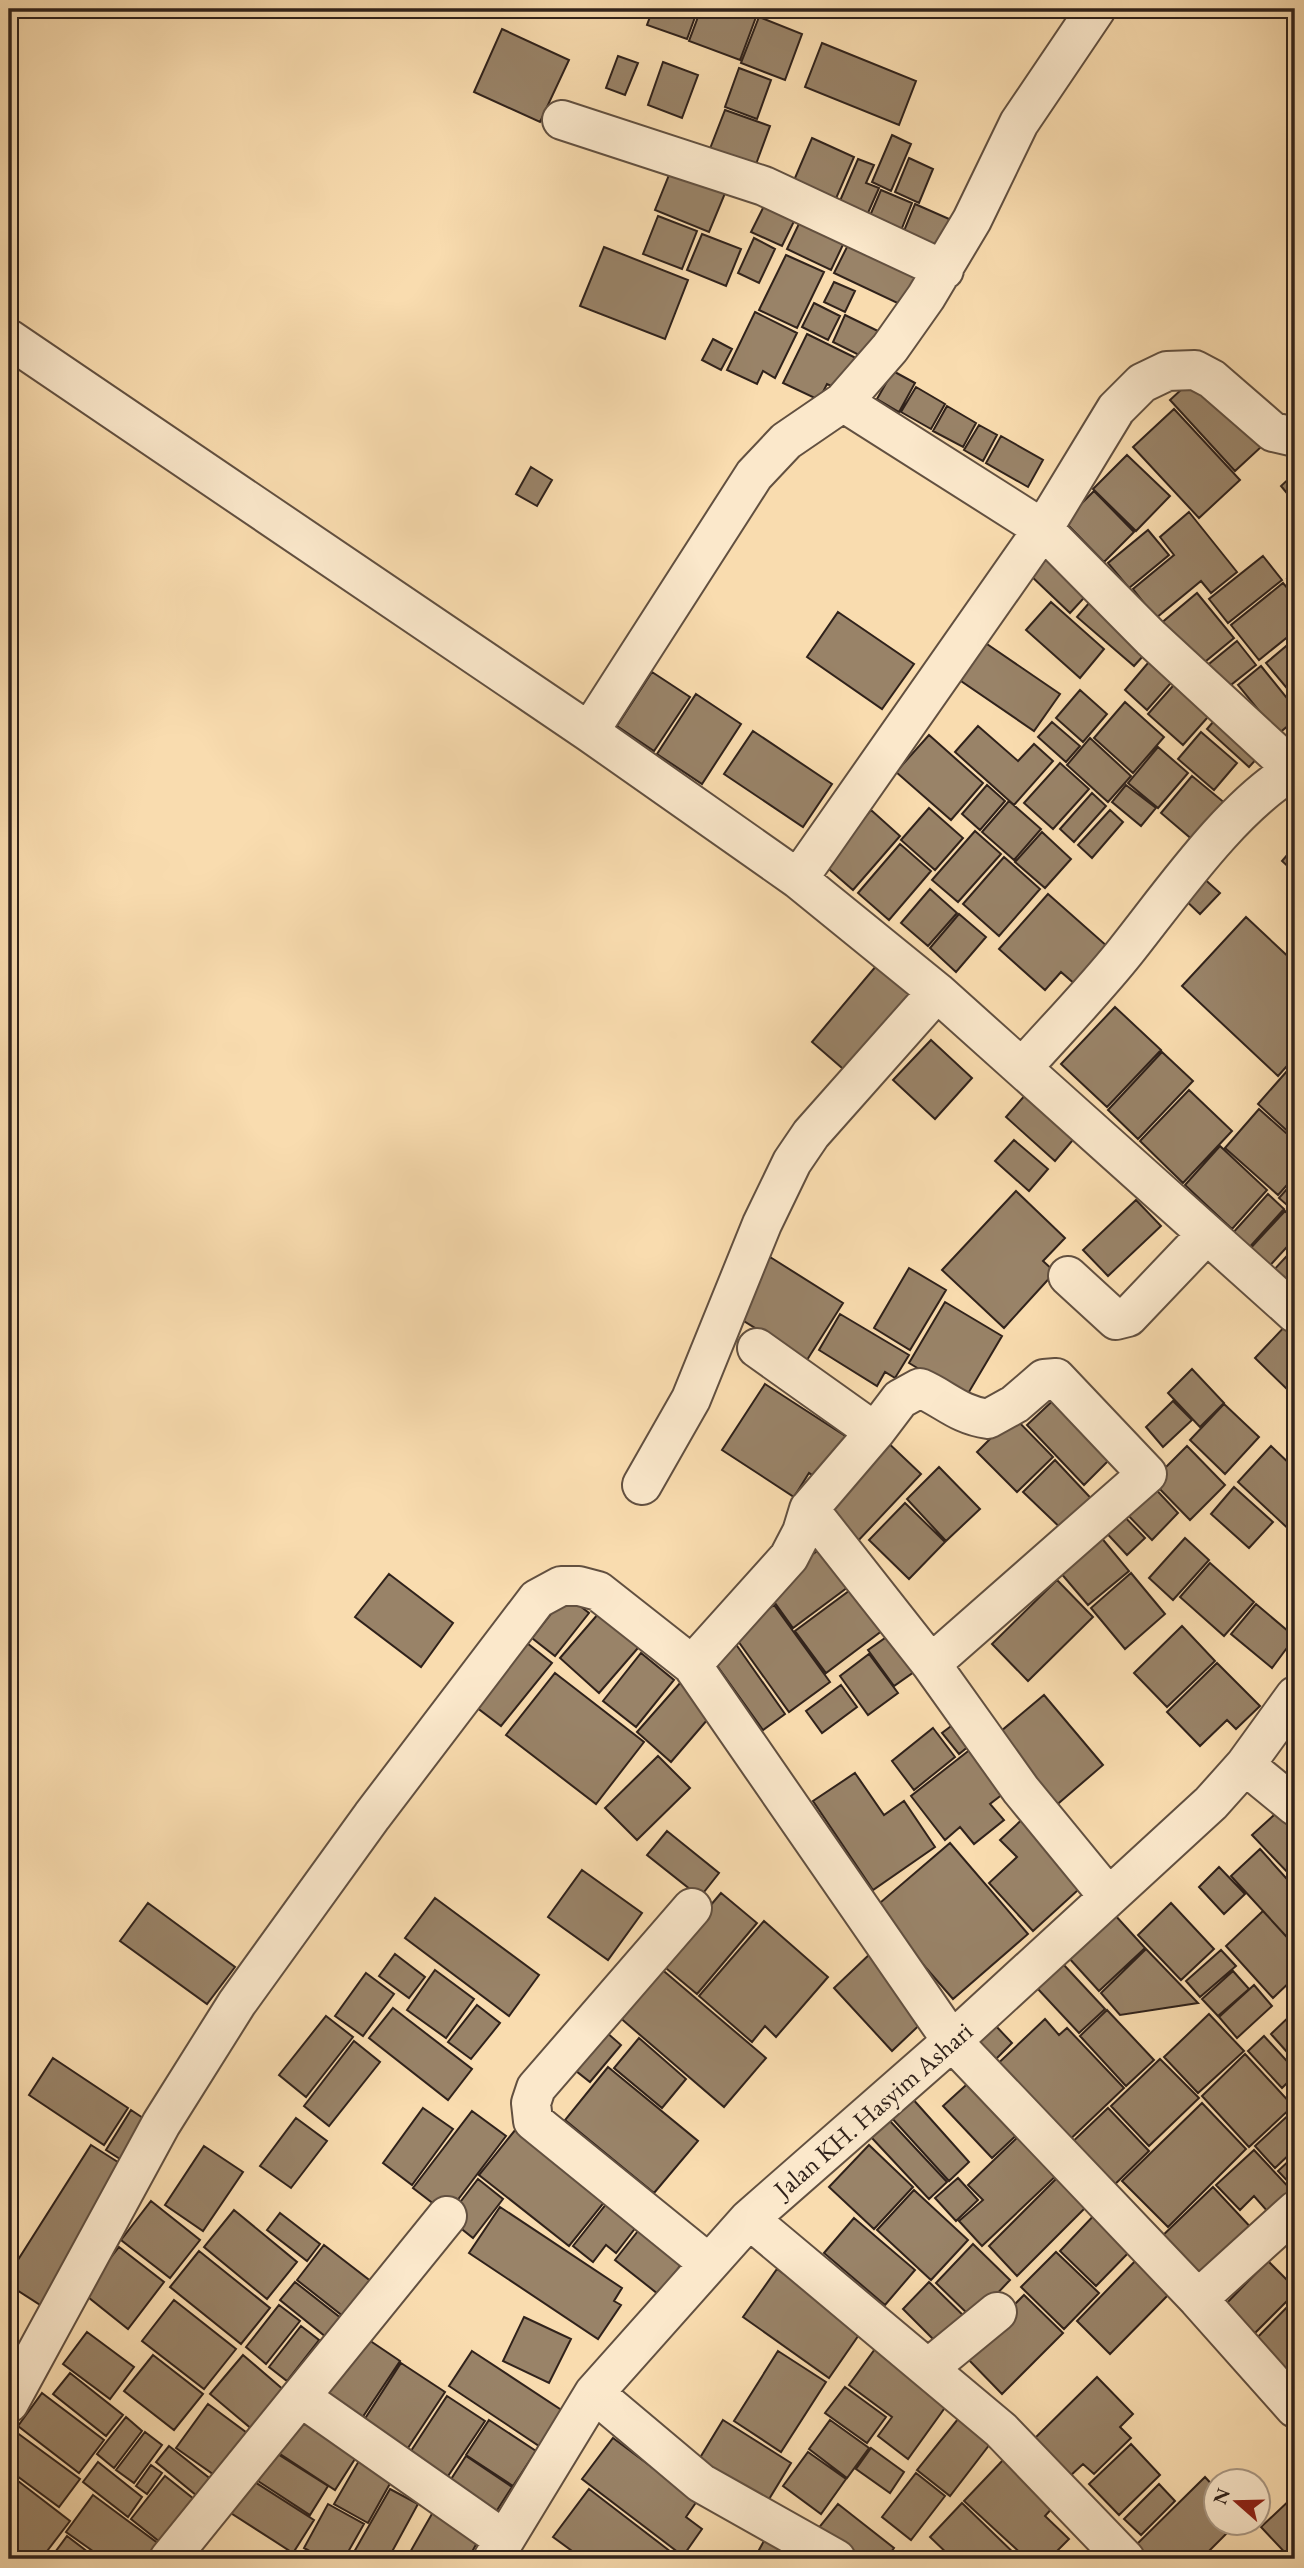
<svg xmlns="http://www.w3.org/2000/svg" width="1304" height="2568" viewBox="0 0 1304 2568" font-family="'EB Garamond',serif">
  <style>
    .building { fill: #998368; stroke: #30221b; stroke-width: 2 }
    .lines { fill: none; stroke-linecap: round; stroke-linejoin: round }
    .minor-casing { stroke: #625040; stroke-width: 42 }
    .minor { stroke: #fbe8cb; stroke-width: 38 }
    .labels { text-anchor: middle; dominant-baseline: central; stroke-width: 6; stroke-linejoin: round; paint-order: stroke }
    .street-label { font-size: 26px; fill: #30221b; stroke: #fbe8cb }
  </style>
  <rect width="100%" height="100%" fill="#f9dcaf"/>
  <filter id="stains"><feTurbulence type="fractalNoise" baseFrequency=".00286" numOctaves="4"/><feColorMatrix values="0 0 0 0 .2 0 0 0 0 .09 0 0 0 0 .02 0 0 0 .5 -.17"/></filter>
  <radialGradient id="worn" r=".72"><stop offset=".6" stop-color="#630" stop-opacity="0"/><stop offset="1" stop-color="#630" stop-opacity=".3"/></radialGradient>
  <path class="building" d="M653 9H698L687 39 647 25Z
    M701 9H759L740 60 689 41Z
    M759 17 802 34 785 80 741 63Z
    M502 29 569 60 540 122 474 92Z
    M822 43 916 81 899 125 805 87Z
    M618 56 638 63 625 95 606 88Z
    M663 62 698 75 682 118 648 105Z
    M739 68 771 80 757 119 725 107Z
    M725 110 770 126 755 167 706 159Z
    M892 135 911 144 891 191 872 182Z
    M812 138 854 157 831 210 789 192Z
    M909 158 933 169 919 203 895 192Z
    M858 159 874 165 866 183 879 188 864 222 836 210Z
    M673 165 728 186 709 232 655 210Z
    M881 190 912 203 898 238 866 225Z
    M770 194 800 209 782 246 751 232Z
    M915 204 956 222 939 260 899 243Z
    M805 211 849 232 831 270 787 249Z
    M658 216 697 231 682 269 643 254Z
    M854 233 927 268 908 308 834 273Z
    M702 234 741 249 726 286 687 270Z
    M754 238 775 249 759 283 738 273Z
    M604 247 688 280 665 339 580 306Z
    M786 255 824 272 797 328 759 310Z
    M834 282 855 291 845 312 824 302Z
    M814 303 840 316 828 340 802 327Z
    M755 312 797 333 775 378 763 371 757 384 727 370Z
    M845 315 880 332 867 359 833 342Z
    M807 334 858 359 843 391 827 384 819 400 783 383Z
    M713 339 732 349 721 370 702 360Z
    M893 371 915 383 899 412 877 399Z
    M1196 376 1261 447 1235 471 1170 400Z
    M916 387 945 404 931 429 901 412Z
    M947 406 976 423 963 447 933 431Z
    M1174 409 1240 480 1199 518 1133 447Z
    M979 425 997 435 983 461 964 450Z
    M1001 436 1043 460 1028 487 986 463Z
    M1127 455 1170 496 1136 531 1093 489Z
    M531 467 552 480 537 506 516 494Z
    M1295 473V503L1281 486Z
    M1094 491 1134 532 1104 562 1064 521Z
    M1189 512 1237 572 1211 593 1201 581 1156 618 1133 589 1174 555 1160 537Z
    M1148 530 1169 555 1129 588 1108 563Z
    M1053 550 1093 588 1070 613 1030 575Z
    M1263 556 1282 580 1228 623 1209 599Z
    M1295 573V590L1287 579Z
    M1283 583 1295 597V631L1259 660 1231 625Z
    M1197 593 1234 638 1195 670 1159 625Z
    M1096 595 1153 645 1134 666 1077 617Z
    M1051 602 1104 649 1080 678 1026 630Z
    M838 612 914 664 882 709 807 657Z
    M1237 641 1256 665 1217 696 1198 673Z
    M984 642 1060 694 1034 731 958 679Z
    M1291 642 1295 647V698L1266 663Z
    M1154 656 1177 676 1147 710 1125 690Z
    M1261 666 1295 708V720L1278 734 1238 685Z
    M652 672 690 697 654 751 617 726Z
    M1180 678 1215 709 1183 745 1148 714Z
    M1080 690 1107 714 1083 742 1056 718Z
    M696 694 741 724 702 784 657 754Z
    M1125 702 1164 737 1133 773 1094 738Z
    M1220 714 1263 752 1249 767 1207 729Z
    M1052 722 1080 746 1066 762 1038 737Z
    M978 726 1018 761 1034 744 1053 761 1014 805 955 752Z
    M753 731 832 784 803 827 724 774Z
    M1201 732 1237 763 1214 790 1178 759Z
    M929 735 983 783 951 820 896 772Z
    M1090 738 1131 776 1108 802 1067 765Z
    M1158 747 1188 773 1158 808 1128 783Z
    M1060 763 1089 789 1053 829 1024 803Z
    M1192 776 1226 804 1194 841 1161 813Z
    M987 785 1005 801 980 830 962 814Z
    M1126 785 1156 808 1141 826 1112 802Z
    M1092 793 1106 806 1074 842 1060 829Z
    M1009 801 1041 829 1014 860 982 832Z
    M929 808 963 838 935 870 901 840Z
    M871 810 900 836 853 890 823 864Z
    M1110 810 1123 822 1092 858 1078 845Z
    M975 831 1001 854 958 902 932 880Z
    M1042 832 1071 859 1045 888 1015 862Z
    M900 844 931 871 889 920 858 893Z
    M1295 846V873L1282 861Z
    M1004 857 1040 889 999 936 963 904Z
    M1200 875 1220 893 1200 914 1181 896Z
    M930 889 957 913 928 946 901 923Z
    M1048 894 1108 947 1076 985 1061 972 1045 990 999 949Z
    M959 914 986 937 956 972 930 948Z
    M1246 917 1295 963V1057L1278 1076 1182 986Z
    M882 959 919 991 849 1074 812 1042Z
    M1115 1007 1161 1050 1107 1107 1061 1064Z
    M931 1040 972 1078 935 1119 893 1080Z
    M1162 1052 1193 1081 1138 1139 1108 1110Z
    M1295 1062V1138L1258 1104Z
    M1034 1085 1083 1128 1055 1161 1006 1117Z
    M1189 1090 1232 1131 1183 1183 1140 1141Z
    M1259 1109 1295 1141V1176L1278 1195 1225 1148Z
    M1014 1140 1048 1169 1029 1191 995 1161Z
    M1220 1146 1267 1190 1232 1229 1185 1185Z
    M1295 1180V1212L1279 1198Z
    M1016 1191 1065 1238 1043 1261 1055 1272 1004 1328 942 1270Z
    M1268 1194 1284 1209 1247 1250 1231 1235Z
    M1136 1200 1161 1226 1108 1276 1083 1250Z
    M1285 1211 1295 1221V1238L1266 1270 1247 1252Z
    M1295 1247V1293L1272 1272Z
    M770 1257 843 1303 807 1360 734 1315Z
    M909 1268 946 1290 910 1350 874 1328Z
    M945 1302 1002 1336 966 1397 909 1363Z
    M840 1314 909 1355 895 1378 885 1372 877 1386 819 1350Z
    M1289 1322 1295 1328V1397L1255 1358Z
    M1192 1369 1224 1403 1200 1427 1168 1393Z
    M765 1384 853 1441 826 1484 809 1473 794 1497 722 1450Z
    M1061 1393 1117 1452 1084 1485 1027 1425Z
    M1173 1401 1192 1420 1163 1447 1146 1427Z
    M1224 1404 1259 1437 1225 1474 1190 1440Z
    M1013 1416 1053 1457 1017 1492 977 1452Z
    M882 1437 921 1474 856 1543 816 1504Z
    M1187 1446 1225 1485 1190 1520 1152 1481Z
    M1271 1446 1295 1469V1535L1238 1482Z
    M1055 1460 1101 1509 1070 1537 1023 1492Z
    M939 1467 980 1509 946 1541 907 1499Z
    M1148 1481 1178 1513 1152 1540 1121 1508Z
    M1234 1487 1273 1522 1249 1548 1211 1514Z
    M905 1503 945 1542 909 1579 869 1540Z
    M1117 1509 1145 1538 1127 1555 1100 1526Z
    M1095 1530 1129 1571 1088 1605 1054 1565Z
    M1185 1538 1209 1560 1173 1600 1149 1578Z
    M820 1549 848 1587 793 1628 765 1589Z
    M1210 1563 1254 1602 1224 1636 1180 1597Z
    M1131 1573 1165 1614 1125 1649 1091 1608Z
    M389 1574 453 1623 421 1667 355 1617Z
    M1057 1580 1093 1617 1028 1681 992 1644Z
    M857 1585 887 1627 826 1673 795 1631Z
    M566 1595 589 1613 555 1656 532 1638Z
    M1256 1604 1295 1637 1272 1668 1231 1634Z
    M774 1605 830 1682 789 1712 733 1634Z
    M605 1606 644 1641 599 1693 560 1658Z
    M1182 1626 1215 1661 1167 1707 1134 1673Z
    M895 1631 921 1667 894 1686 868 1650Z
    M527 1643 552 1663 501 1726 476 1707Z
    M735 1643 785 1714 763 1730 713 1660Z
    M641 1653 674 1680 636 1727 603 1701Z
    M869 1654 898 1693 868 1715 840 1676Z
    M1217 1663 1260 1706 1236 1729 1227 1720 1200 1746 1167 1712Z
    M555 1673 644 1742 596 1804 506 1735Z
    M681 1682 714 1712 671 1762 637 1732Z
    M841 1685 857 1707 822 1733 806 1711Z
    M1044 1695 1103 1765 1053 1808 994 1737Z
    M963 1717 980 1737 959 1754 942 1733Z
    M933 1728 955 1757 914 1790 892 1761Z
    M981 1741 1008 1790 990 1804 1004 1820 974 1844 960 1827 945 1840 911 1796Z
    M658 1756 690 1788 637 1840 605 1808Z
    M855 1773 884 1815 904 1801 935 1847 873 1890 813 1801Z
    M1284 1806 1295 1818V1869L1289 1874 1252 1835Z
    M1028 1814 1089 1880 1033 1931 989 1883 1017 1857 1000 1840Z
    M667 1831 719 1873 700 1897 647 1855Z
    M950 1843 1028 1934 953 1999 874 1908Z
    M1260 1849 1295 1888V1946L1231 1876Z
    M1219 1867 1245 1894 1224 1914 1199 1887Z
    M582 1870 642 1913 608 1960 548 1917Z
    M721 1893 757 1923 697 1994 661 1964Z
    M435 1898 539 1975 509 2016 405 1938Z
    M148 1903 235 1967 207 2004 120 1941Z
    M1171 1903 1214 1949 1181 1980 1138 1935Z
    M1263 1911 1295 1946V1977L1273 1998 1226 1946Z
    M1114 1914 1145 1948 1099 1991 1068 1957Z
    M764 1921 828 1977 776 2037 765 2026 752 2042 699 1996Z
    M1146 1949 1198 2003 1120 2015 1101 1993Z
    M1221 1950 1236 1966 1200 1997 1186 1981Z
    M872 1952 930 2015 892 2051 834 1988Z
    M395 1954 425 1977 409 1998 379 1976Z
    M1063 1964 1105 2009 1079 2033 1037 1988Z
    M659 1967 766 2058 724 2107 618 2016Z
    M435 1970 474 1999 446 2038 407 2010Z
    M1233 1971 1249 1989 1218 2016 1202 1999Z
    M366 1973 394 1994 363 2036 335 2016Z
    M1254 1985 1272 2006 1237 2038 1219 2017Z
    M477 2005 500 2023 471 2059 448 2042Z
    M393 2008 472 2069 448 2100 369 2038Z
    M1107 2010 1154 2060 1126 2086 1080 2036Z
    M1295 2011V2061L1271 2034Z
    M1209 2014 1244 2051 1198 2093 1164 2057Z
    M326 2016 353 2037 306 2097 279 2075Z
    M1045 2019 1059 2035 1067 2028 1124 2088 1062 2147 990 2071Z
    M994 2024 1012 2043 986 2069 967 2049Z
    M598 2025 621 2045 590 2082 566 2063Z
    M1264 2036 1295 2070V2075L1282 2088 1248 2051Z
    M639 2038 686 2079 662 2108 614 2068Z
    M354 2041 380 2062 329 2126 304 2106Z
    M1245 2054 1293 2106 1249 2147 1202 2096Z
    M53 2058 128 2108 104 2145 29 2095Z
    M1160 2059 1199 2098 1149 2146 1111 2106Z
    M608 2067 698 2141 654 2193 565 2120Z
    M975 2077 1024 2128 992 2158 943 2106Z
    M911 2097 969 2162 949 2181 890 2116Z
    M1202 2103 1246 2149 1168 2227 1122 2181Z
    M423 2108 453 2129 412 2185 383 2163Z
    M1108 2108 1149 2151 1106 2193 1065 2149Z
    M1295 2109V2149L1275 2168 1255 2146Z
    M131 2110 152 2124 128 2164 106 2150Z
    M472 2111 506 2136 447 2214 413 2188Z
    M296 2118 327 2141 291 2188 260 2166Z
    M889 2120 947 2182 929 2199 871 2137Z
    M520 2124 610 2195 569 2246 479 2175Z
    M1024 2131 1062 2170 982 2246 959 2221 983 2200 968 2185Z
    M91 2145 132 2171 45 2308 9 2285V2274Z
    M869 2145 913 2187 874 2229 829 2187Z
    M204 2146 243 2172 203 2231 165 2205Z
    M1254 2150 1295 2194 1276 2221 1254 2196 1240 2210 1216 2185Z
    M1295 2155V2189L1278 2171Z
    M1062 2173 1091 2202 1017 2276 989 2246Z
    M958 2178 978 2200 956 2221 935 2198Z
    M478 2179 503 2199 473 2238 448 2218Z
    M1213 2187 1256 2233 1200 2286 1158 2240Z
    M914 2190 968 2240 931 2280 877 2230Z
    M611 2198 640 2222 616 2253 606 2245 593 2262 573 2246Z
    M151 2201 200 2240 170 2278 121 2240Z
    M500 2207 622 2288 614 2301 621 2305 598 2339 469 2253Z
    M1100 2209 1136 2245 1096 2286 1060 2251Z
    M234 2210 297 2262 267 2299 204 2247Z
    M280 2213 320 2244 307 2261 267 2230Z
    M854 2218 915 2270 885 2305 824 2253Z
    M642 2226 684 2261 658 2294 615 2260Z
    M973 2244 1010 2280 973 2319 936 2283Z
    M324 2245 381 2289 353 2324 297 2280Z
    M119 2247 164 2282 128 2329 83 2293Z
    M199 2251 270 2308 241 2344 170 2287Z
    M1056 2252 1099 2293 1064 2329 1021 2287Z
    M1141 2255 1175 2288 1110 2354 1077 2321Z
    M1268 2261 1295 2288V2293L1248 2340 1219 2311Z
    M777 2269 863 2329 829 2378 743 2317Z
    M295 2282 351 2326 336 2345 280 2300Z
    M929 2282 970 2322 943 2349 903 2309Z
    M1024 2295 1063 2333 1002 2394 964 2355Z
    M1295 2299V2398L1246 2349Z
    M174 2300 236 2349 204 2389 142 2341Z
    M279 2305 300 2321 266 2364 246 2347Z
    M524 2317 571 2339 549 2383 503 2361Z
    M301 2326 319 2340 287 2381 269 2367Z
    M87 2332 134 2367 110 2399 63 2364Z
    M363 2336 400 2361 356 2427 319 2401Z
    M875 2349 949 2402 908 2459 878 2436 892 2417 849 2385Z
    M472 2351 566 2413 542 2448 449 2386Z
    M778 2351 826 2382 781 2452 734 2421Z
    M153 2355 203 2394 174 2430 124 2391Z
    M243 2355 292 2397 260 2436 210 2394Z
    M401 2363 445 2392 400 2460 357 2431Z
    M70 2373 123 2415 106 2436 53 2394Z
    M1097 2377 1133 2414 1120 2427 1131 2438 1094 2474 1083 2464 1070 2476 1034 2439Z
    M845 2387 886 2417 867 2443 825 2413Z
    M42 2393 104 2440 79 2473 18 2426Z
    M447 2396 485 2421 444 2482 407 2457Z
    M208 2404 258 2441 227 2484 176 2448Z
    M300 2409 362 2448 335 2490 274 2450Z
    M126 2417 142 2431 114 2468 97 2454Z
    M958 2419 990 2444 950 2496 917 2470Z
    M489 2420 536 2451 513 2486 466 2455Z
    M723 2420 791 2463 763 2509 695 2466Z
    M830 2420 869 2448 847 2478 809 2449Z
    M16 2432 80 2479 59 2507 9 2470V2442Z
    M145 2432 162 2445 134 2483 116 2470Z
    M613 2438 697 2501 686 2517 702 2529 683 2556 582 2479Z
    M1131 2444 1160 2475 1119 2515 1089 2484Z
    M169 2446 222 2488 208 2505 156 2462Z
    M871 2448 904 2472 890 2493 856 2469Z
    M364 2452 397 2471 368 2523 334 2504Z
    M808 2452 846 2479 821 2514 783 2486Z
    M276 2453 328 2486 310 2515 258 2481Z
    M466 2456 512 2487 492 2518 446 2487Z
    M1004 2459 1054 2506 1045 2516 1069 2539 1049 2559H1027L964 2501Z
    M98 2462 142 2497 128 2517 83 2482Z
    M151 2465 162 2473 147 2494 136 2486Z
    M916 2473 945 2496 911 2540 882 2517Z
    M9 2474 70 2521 41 2559H9Z
    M165 2476 204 2507 170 2550 131 2519Z
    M247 2477 314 2520 293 2553 226 2510Z
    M1205 2477 1216 2489V2522H1238L1201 2559H1145L1133 2548Z
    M1159 2484 1175 2501 1141 2535 1124 2519Z
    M390 2489 418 2504 388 2559H350Z
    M589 2489 675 2555 671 2559H583L553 2537Z
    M93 2495 159 2544 148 2559H104L66 2532Z
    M1295 2495V2559H1291L1261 2527Z
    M962 2503 1020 2559H953L930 2537Z
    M328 2504 364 2524 344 2559H324L304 2548Z
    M838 2504 894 2548 886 2559H854L817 2530Z
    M437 2505 483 2532 468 2559H418L409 2554Z
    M67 2536 97 2559H50Z
    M765 2539 799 2559H754Z"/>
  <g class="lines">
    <defs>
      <path id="minor" d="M562 120 764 186 944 270
        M9 339 589 732 798 879 937 992 1295 1313
        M843 402 1043 529 1151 638 1293 769
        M589 732 754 475 786 441 843 402 890 348 926 297 972 220 1019 123 1096 9
        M798 879 1043 529 1116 409 1142 383 1167 371 1195 370 1212 379 1273 432 1295 437
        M1022 1068C1056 1030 1093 992 1125 952 1172 893 1231 807 1295 769
        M1068 1276 1116 1320 1128 1317 1207 1234
        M875 1432 900 1399 920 1388C945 1399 959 1415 988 1419L1015 1404 1044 1379 1056 1378 1147 1474 931 1664
        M642 1485 691 1399 762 1224 792 1162 811 1134 937 992
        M809 1509 931 1664 1021 1790 1108 1896
        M692 1665 789 1557 802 1532 809 1509 875 1432 757 1348
        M1245 1765 1295 1806
        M692 1908 536 2088 531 2103 533 2121 708 2263
        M749 2219 1001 2430 1125 2559
        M1198 2299 1295 2211
        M930 2367 997 2312
        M594 2393 701 2483 836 2559
        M302 2398 503 2539
        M9 2403 161 2124 237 2003 372 1816 537 1599 561 1586H579L598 1591 692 1665 952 2041 1198 2299 1295 2408
        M169 2559 447 2216
        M493 2559 594 2393 749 2219 952 2041 1211 1803 1245 1765 1295 1696"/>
    </defs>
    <use href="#minor" class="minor-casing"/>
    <use href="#minor" class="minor"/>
  </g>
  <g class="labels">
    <g class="street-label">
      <text transform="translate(873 2110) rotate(-41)">Jalan KH. Hasyim Ashari</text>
    </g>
  </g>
  <rect width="1304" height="2568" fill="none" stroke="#f9dcaf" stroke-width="35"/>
  <rect x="10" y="10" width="1283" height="2547" fill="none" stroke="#30221b" stroke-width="3.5"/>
  <rect x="18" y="18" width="1269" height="2533" fill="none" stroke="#30221b" stroke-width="2"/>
  <g transform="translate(1237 2502) rotate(290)"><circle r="33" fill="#fbe8cb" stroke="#aa9985" stroke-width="2"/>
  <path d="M0-5L12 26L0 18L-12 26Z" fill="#8f2418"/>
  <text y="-10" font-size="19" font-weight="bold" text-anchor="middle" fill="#30221b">N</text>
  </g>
  <rect width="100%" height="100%" filter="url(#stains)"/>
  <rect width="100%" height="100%" fill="url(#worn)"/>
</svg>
